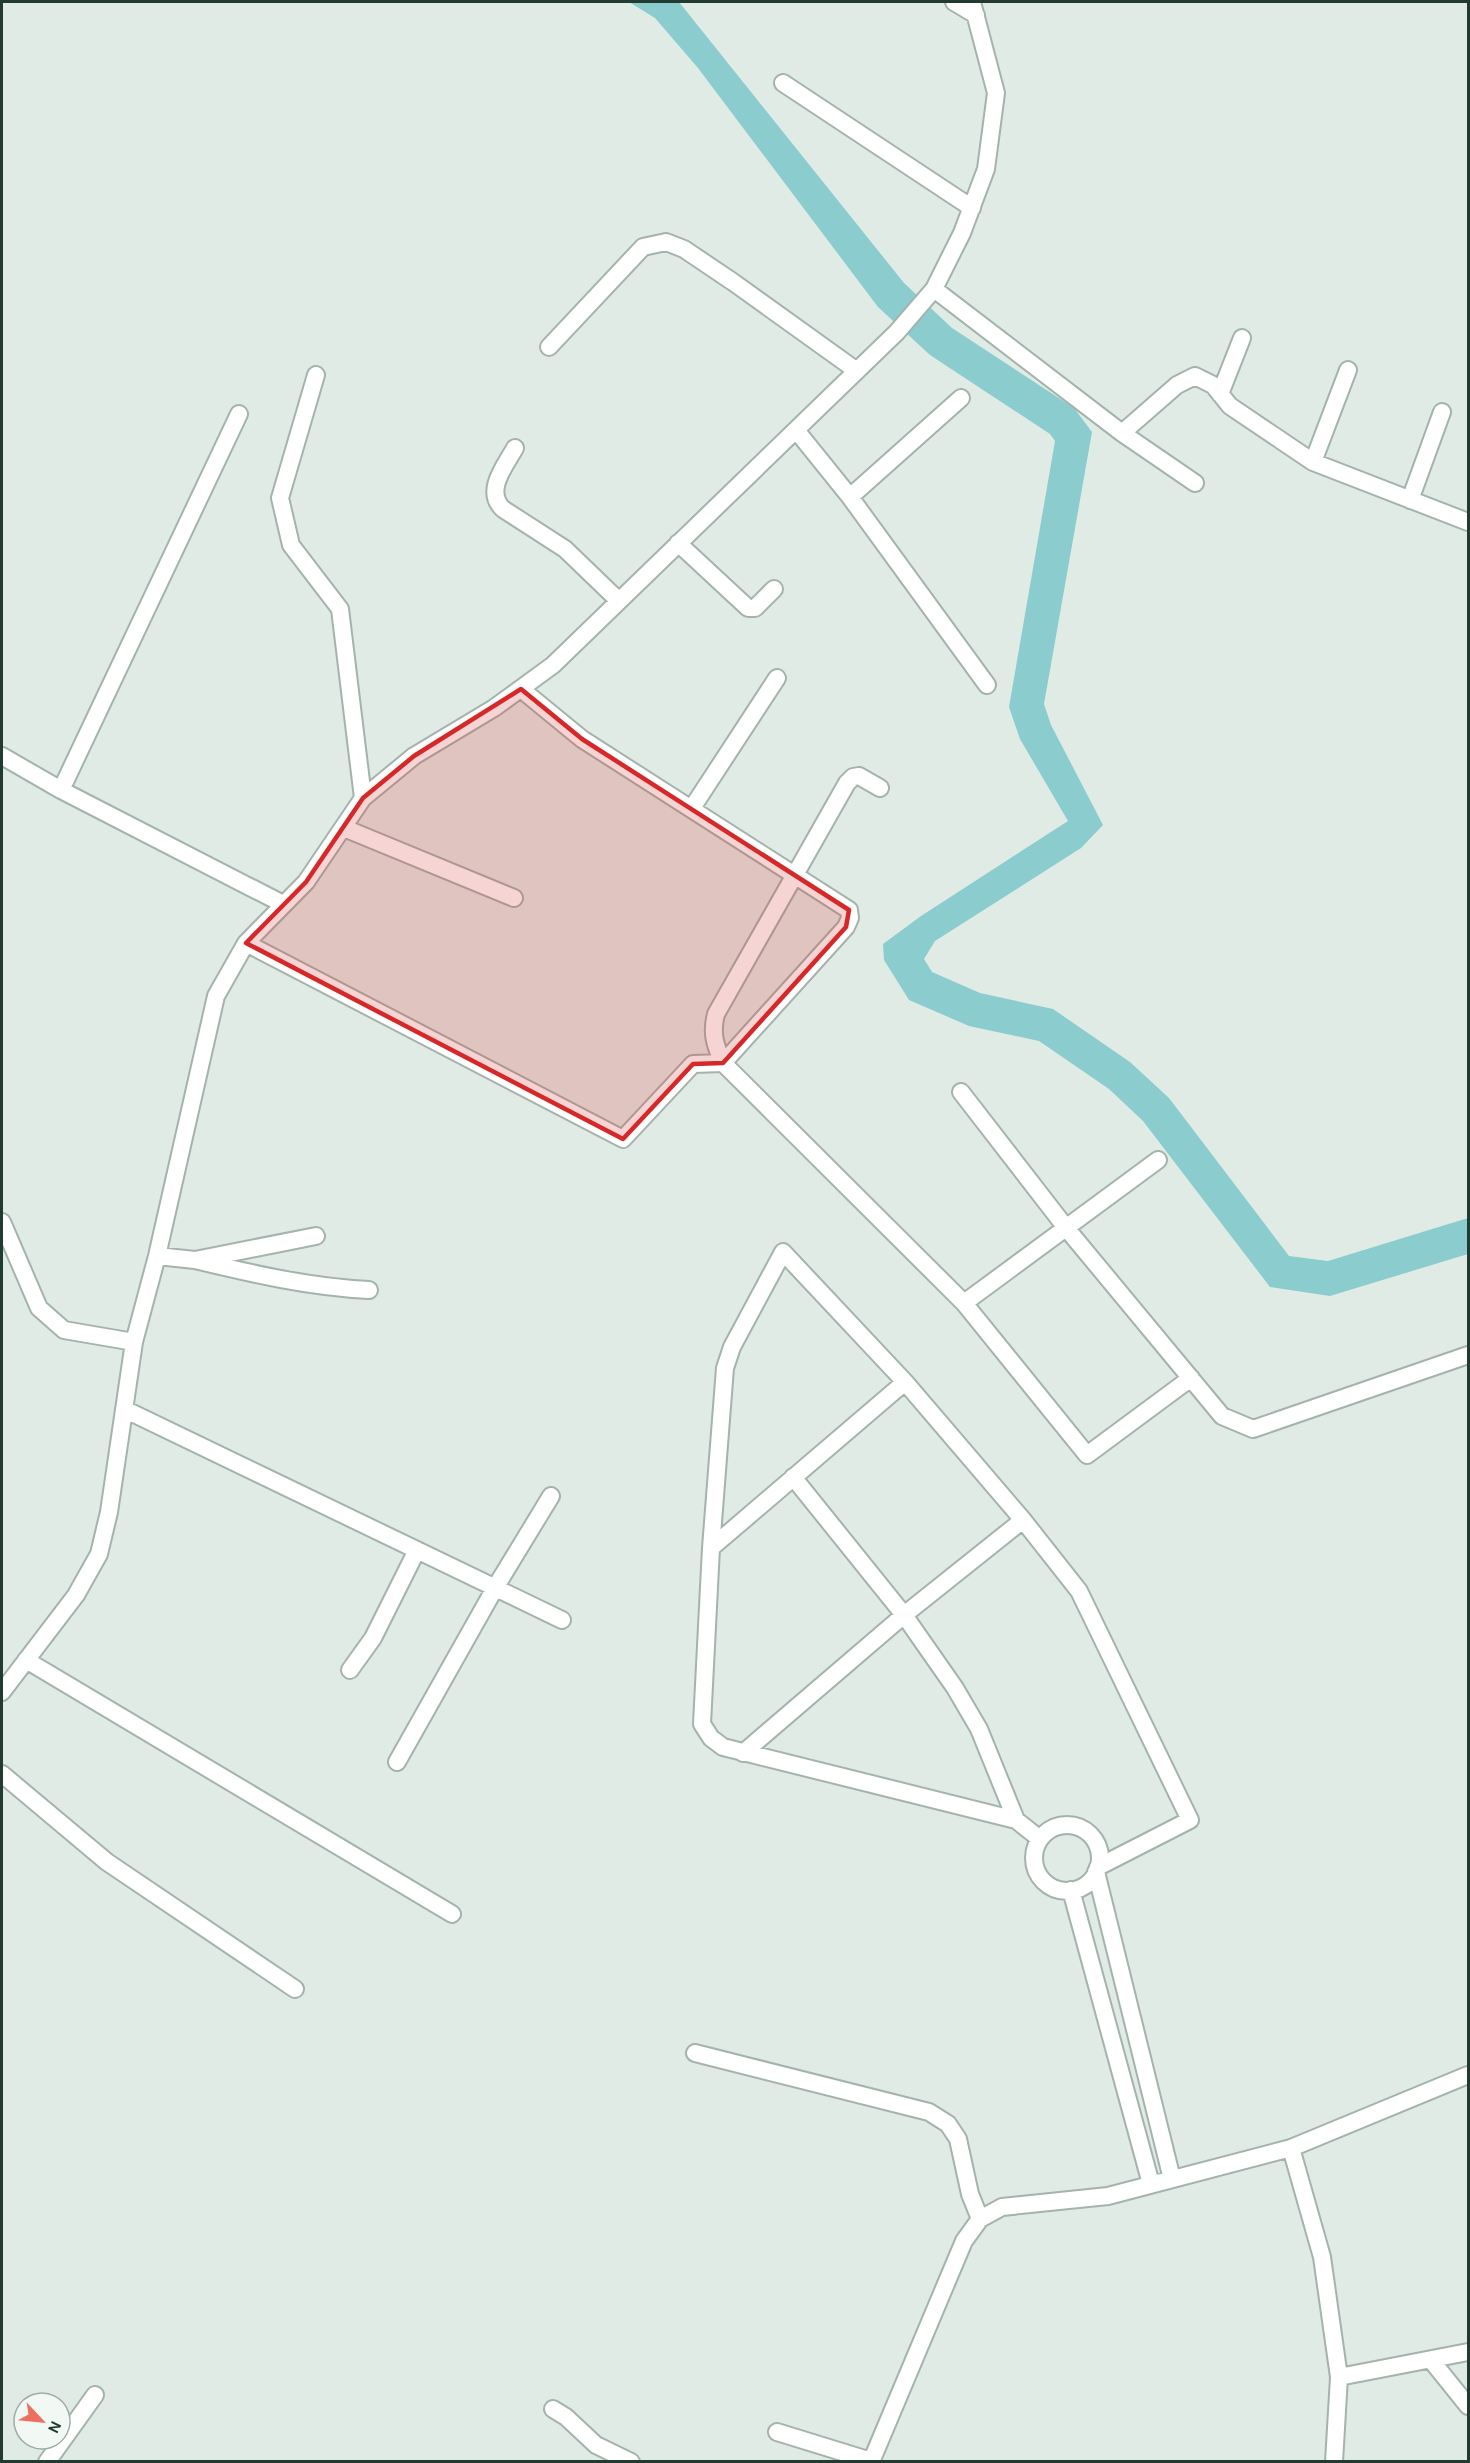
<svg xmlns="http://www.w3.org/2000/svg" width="1470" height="2463" viewBox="0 0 1470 2463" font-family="Karla,sans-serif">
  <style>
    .water { fill: #8bccce }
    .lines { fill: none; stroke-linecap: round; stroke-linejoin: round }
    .minor-casing { stroke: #a4b3ab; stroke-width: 20 }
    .minor { stroke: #fff; stroke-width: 16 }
    .marked { fill: #d62828; fill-opacity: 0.2; stroke: #d62828; stroke-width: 4.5; stroke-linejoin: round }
  </style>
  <rect width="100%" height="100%" fill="#e1ebe5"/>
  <path class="water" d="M629 2H679L904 283 952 328 1074 408 1092 432 1044 704 1051 725 1103 825 1081 848 935 941 924 959 932 972 980 993 1053 1009 1130 1062 1169 1098 1289 1256 1328 1261 1468 1218V1254L1330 1296 1270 1287 1143 1121 1109 1089 1039 1041 969 1026 909 1000 884 960 883 944 921 916 1068 821 1020 739 1009 707 1055 441 1050 434 930 355 878 307 698 68 655 18Z"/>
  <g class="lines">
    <defs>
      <path id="minor" d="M954 2 976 15
        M783 83 972 208
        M934 289 1122 433 1195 483
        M549 347 643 247 666 242 684 249 733 282 857 371
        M316 375 280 498 291 545 340 609 363 798
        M1220 394 1242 338
        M796 430 850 497 987 685
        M1122 433 1177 385 1195 376 1213 385 1230 406 1313 462 1468 522
        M515 448C505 466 484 491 503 509L565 549 619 601
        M1313 462 1348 370
        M850 497 961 398
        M1410 500 1442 412
        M678 543 748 608H755L774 589
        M521 689 582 739 849 910 850 918 846 927 723 1063C715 1045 711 1033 716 1014L847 783 853 777 859 776 880 788
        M2 756 61 790 283 904
        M61 790 239 414
        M692 808 777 678
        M344 828 514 898
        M246 943 623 1139 693 1064 723 1063 964 1303 1087 1455 1191 1378
        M961 1092 1067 1229 1222 1416 1253 1429 1468 1355
        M2 1222 39 1308 64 1330 134 1342
        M157 1256 195 1260 316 1236
        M195 1260C253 1274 309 1287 369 1290
        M964 1303 1158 1160
        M124 1409 562 1620
        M793 1477 904 1615 955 1688 979 1729 1016 1820 1040 1839
        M711 1548 905 1382
        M26 1660 452 1914
        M350 1670 373 1638 417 1550
        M2 1692 76 1595 99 1554 109 1512 134 1342 157 1256 216 996 246 943 306 882 363 798 414 756 494 708 553 665 897 332 934 289 962 233 986 169 996 93 972 2
        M743 1753 904 1615 1023 1520
        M397 1762 495 1588 551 1496
        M2 1774 107 1862 295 1989
        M1016 1820 723 1747 711 1738 702 1724 711 1548 725 1368 732 1347 783 1252 905 1382 1023 1520 1079 1591 1190 1820 1098 1867
        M1034 1858a33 33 0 1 1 66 0a33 33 0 1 1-66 0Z
        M1096 1872 1172 2179
        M1071 1890 1151 2184
        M695 2053 929 2112 948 2124 958 2139 970 2194 980 2219
        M1291 2148 1322 2257 1339 2377 1334 2462
        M1431 2360 1468 2406
        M1339 2377 1468 2352
        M553 2409 566 2417 596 2445 631 2462
        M777 2432 871 2461
        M47 2462 95 2395
        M871 2462 964 2241 980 2219 1002 2207 1108 2196 1291 2148 1468 2075"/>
    </defs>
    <use href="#minor" class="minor-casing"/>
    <use href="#minor" class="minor"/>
  </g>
  <path class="marked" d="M521 689 582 739 849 910 846 927 723 1063 693 1064 623 1139 246 943 306 882 363 798 414 756Z"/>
  <rect width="1470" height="2463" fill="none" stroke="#223b31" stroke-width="6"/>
  <g transform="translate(42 2421) rotate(116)"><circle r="28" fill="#f2f8f4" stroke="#9faca6" stroke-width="1.5"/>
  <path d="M0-4.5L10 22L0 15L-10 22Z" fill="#ec6f5f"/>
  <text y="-9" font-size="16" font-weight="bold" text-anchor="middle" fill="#223b31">N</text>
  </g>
</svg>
